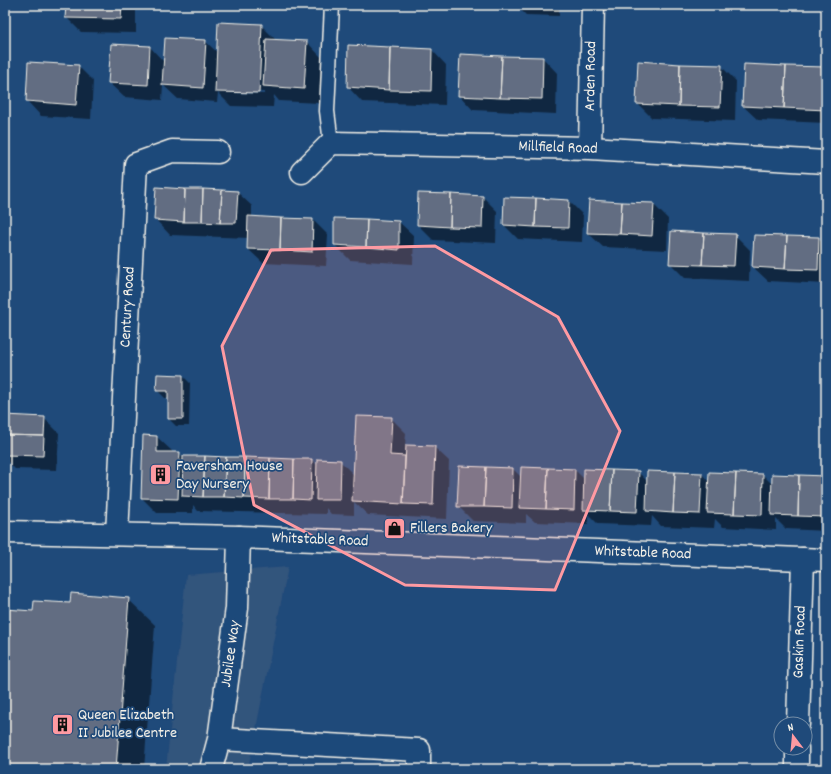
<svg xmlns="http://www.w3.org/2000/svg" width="831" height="774" viewBox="0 0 831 774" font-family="Dekko,sans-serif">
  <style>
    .built { fill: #33547c }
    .shadow { fill: #0007; fill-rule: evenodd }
    .building { fill: #626d82; stroke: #f4f1e8 }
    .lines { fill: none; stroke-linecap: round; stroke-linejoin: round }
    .service-casing { stroke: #f4f1e8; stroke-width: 17 }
    .minor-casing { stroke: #f4f1e8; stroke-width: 25 }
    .secondary-casing { stroke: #f4f1e8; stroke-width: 25 }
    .service { stroke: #1f4a7a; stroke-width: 14 }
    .minor { stroke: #1f4a7a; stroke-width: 22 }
    .secondary { stroke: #1f4a7a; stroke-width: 22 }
    .marked { fill: #ff9aa2; fill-opacity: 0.2; stroke: #ff9aa2; stroke-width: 3; stroke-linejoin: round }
    .labels { text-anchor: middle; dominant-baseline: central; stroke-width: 3.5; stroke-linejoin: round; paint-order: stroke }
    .street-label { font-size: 16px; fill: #f4f1e8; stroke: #1f4a7a }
    .poi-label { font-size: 16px; fill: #f4f1e8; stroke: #1f4a7a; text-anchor: start }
  </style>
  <rect width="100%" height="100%" fill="#1f4a7a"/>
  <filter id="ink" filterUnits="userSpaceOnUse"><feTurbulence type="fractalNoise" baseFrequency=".025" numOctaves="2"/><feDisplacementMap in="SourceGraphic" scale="8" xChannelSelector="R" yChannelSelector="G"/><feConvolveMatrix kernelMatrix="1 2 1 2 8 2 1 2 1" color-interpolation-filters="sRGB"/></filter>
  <g filter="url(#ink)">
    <path class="built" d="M288 567 248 769H166L186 575Z"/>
    <path class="shadow" d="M67 5H136V33L81 32 66 17Z
      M516 5H559V16L526 15Z
      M655 5H688L687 8H657Z
      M261 25 276 40 307 42 321 57 319 103 279 101 274 95 273 107 231 106 218 93 217 102 178 99 163 85 162 100 124 97 109 83 112 45 150 47 164 62 205 41 218 53ZM230 91 264 92V94L230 93Z
      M432 50 446 65 445 105 362 102 348 87Z
      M543 58 557 73 556 114 473 110 459 95Z
      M78 66 93 81 91 119 41 116 27 101Z
      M721 66 736 81 735 121 652 118 638 104Z
      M826 68V123L758 120 743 106Z
      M237 192 252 206V217L313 220 328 235 326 266 263 263 248 249 249 238 170 235 156 220Z
      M483 197 497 211 496 243 433 240 418 225Z
      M569 201 583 215 582 242 518 239 504 225Z
      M653 204 668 219 667 250 603 247 588 233Z
      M399 222 414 236 413 264 350 260 335 245Z
      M735 235 750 250 749 281 685 278 670 263Z
      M819 238 826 246V284L768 281 753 267Z
      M183 376 190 383 189 426H176L169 419V398H165L157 390Z
      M5 416 44 418 59 433 57 470 15 469 5 459Z
      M391 418 406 433 405 446 434 447 449 461 447 519 368 515 354 502V515L331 514 326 508V514L198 511 193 505V513H157L142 498 157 437 172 451V453H179L184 458 312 460 318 466 340 461 354 475Z
      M513 469 521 477 575 470 585 480 638 472 648 482 702 474 709 482 763 475 773 485V475L826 477V531L786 529 776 519V530L723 527 715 519 714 528 661 526 652 516 651 526 598 524 588 514V524L535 522 526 514V523L473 521 458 506Z
      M128 599 155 625 144 769H5V610L34 612 71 604Z"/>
    <path class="building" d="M66 5H122L121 19 65 18Z
      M218 22 262 24 259 93 215 92Z
      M165 38 206 40 203 88 162 85Z
      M266 39 307 41 304 89 263 86Z
      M111 44 150 46 148 85 108 83Z
      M348 45 390 47 389 90 347 87Z
      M390 47 432 49 431 91 389 90Z
      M460 54 502 56 500 98 458 96Z
      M502 56 543 57 542 99 500 98Z
      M638 61 680 64 679 106 636 104Z
      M28 62 79 65 76 105 26 101Z
      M680 64 722 65 720 107 679 106Z
      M744 64 786 66 784 108 742 106Z
      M786 66 826 67V110L784 108Z
      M156 187 185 189 184 222 154 220Z
      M185 189H203L202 222H184Z
      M203 189 222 190 220 223 202 222Z
      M222 190 238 191 236 223H220Z
      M418 193 451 194 450 227 417 225Z
      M451 194 483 196 482 228 450 227Z
      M504 197 536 198 535 227 503 225Z
      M536 198 569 200 568 228 535 227Z
      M589 200 622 202 620 234 587 233Z
      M622 202 654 203 652 236 620 234Z
      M248 216 281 218 280 250 247 249Z
      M281 218 313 219 312 252 280 250Z
      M334 218 367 219 366 247 334 245Z
      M367 219 399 221V250L366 247Z
      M671 231 704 233 702 265 669 264Z
      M704 233 736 234 734 266 702 265Z
      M754 235 787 236 785 269 752 267Z
      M787 236 819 237 818 270 785 269Z
      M157 374 183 375V419H168V391H156Z
      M5 415 45 417 44 436 5 435Z
      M356 416 392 417 390 455 405 456 403 504 352 501Z
      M5 435 44 436 43 456 5 455Z
      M143 435 157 436V452H180L178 499 141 498Z
      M406 445 435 446 433 505 403 504Z
      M183 456H205L203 497 182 496Z
      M205 456 226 457 224 497H203Z
      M226 457H245L244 498 224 497Z
      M245 457 270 458 269 499 244 498Z
      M270 458 294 459 293 499H269Z
      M294 459H312L311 500 293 499Z
      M317 459 341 460 340 500H316Z
      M459 466 486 467 484 507H457Z
      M486 467 513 468 512 508 484 507Z
      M521 467 548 468 546 509 519 508Z
      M548 468 575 469 574 510 546 509Z
      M584 469 612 470 610 511 583 510Z
      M612 470 639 471 637 512 610 511Z
      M647 471 675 472 673 513 646 511Z
      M675 472 702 473 700 514 673 513Z
      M709 472 736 473 734 514 707 513Z
      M736 473 763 474 762 515 734 514Z
      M772 474 799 475 798 516 771 515Z
      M799 475 826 476 825 517 798 516Z
      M71 593 129 598 116 769H5V609L33 611 34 601 70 603Z"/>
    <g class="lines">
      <defs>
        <path id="service" d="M331 143 327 111 332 5"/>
        <path id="minor" d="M590 148 593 5
          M302 172 331 143 590 148 826 162
          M117 534 136 164 172 151 218 152
          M798 724 803 559
          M219 739 419 750V769
          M211 769 219 739 237 608 239 537
          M797 769V748"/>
        <path id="secondary" d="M5 532 239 537 826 560"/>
      </defs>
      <use href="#service" class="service-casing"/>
      <use href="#minor" class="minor-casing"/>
      <use href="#secondary" class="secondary-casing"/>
      <use href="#service" class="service"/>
      <use href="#minor" class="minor"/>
      <use href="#secondary" class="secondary"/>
    </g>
  </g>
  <path class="marked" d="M435 246 558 317 620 431 555 590 405 585 254 505 222 346 271 250Z"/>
  <defs>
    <symbol id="building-square" viewBox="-11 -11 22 22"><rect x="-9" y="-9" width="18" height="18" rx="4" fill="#ff9aa2" stroke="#1f4a7a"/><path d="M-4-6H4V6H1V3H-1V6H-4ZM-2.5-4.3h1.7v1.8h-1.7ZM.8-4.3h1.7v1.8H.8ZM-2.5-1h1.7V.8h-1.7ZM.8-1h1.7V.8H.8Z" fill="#111"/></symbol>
    <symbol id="shop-square" viewBox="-11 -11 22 22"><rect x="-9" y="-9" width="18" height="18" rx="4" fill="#ff9aa2" stroke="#1f4a7a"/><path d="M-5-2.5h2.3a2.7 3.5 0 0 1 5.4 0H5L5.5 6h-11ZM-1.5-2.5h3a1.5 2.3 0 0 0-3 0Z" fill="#111"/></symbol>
  </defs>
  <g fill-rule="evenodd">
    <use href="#building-square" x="148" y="462" width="25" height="25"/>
    <use href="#shop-square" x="382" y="516" width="25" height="25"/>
    <use href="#building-square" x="50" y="712" width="25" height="25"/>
  </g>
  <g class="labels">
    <g class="street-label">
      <text transform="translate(591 76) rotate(-89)">Arden Road</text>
      <text transform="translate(558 148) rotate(2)">Millfield Road</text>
      <text transform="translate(128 307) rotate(-87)">Century Road</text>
      <text transform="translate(320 540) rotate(2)">Whitstable Road</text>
      <text transform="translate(643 553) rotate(2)">Whitstable Road</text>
      <text transform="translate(800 642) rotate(-88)">Gaskin Road</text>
      <text transform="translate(231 654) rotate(-82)">Jubilee Way</text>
    </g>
    <g class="poi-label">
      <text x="176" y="466">Faversham House<tspan x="176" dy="18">Day Nursery</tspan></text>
      <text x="410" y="528">Fillers Bakery</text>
      <text x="78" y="715">Queen Elizabeth<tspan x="78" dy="18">II Jubilee Centre</tspan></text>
    </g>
  </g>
  <rect width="831" height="774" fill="none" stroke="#1f4a7a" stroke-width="20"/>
  <rect x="10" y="10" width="811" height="754" fill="none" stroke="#f4f1e8" stroke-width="1.5" filter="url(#ink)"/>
  <g transform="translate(793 736) rotate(344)"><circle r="19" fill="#1f4a7a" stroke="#748da6"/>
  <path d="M0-3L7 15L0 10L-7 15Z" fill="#ff9aa2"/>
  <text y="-6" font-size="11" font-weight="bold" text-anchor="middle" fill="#f4f1e8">N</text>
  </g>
</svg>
